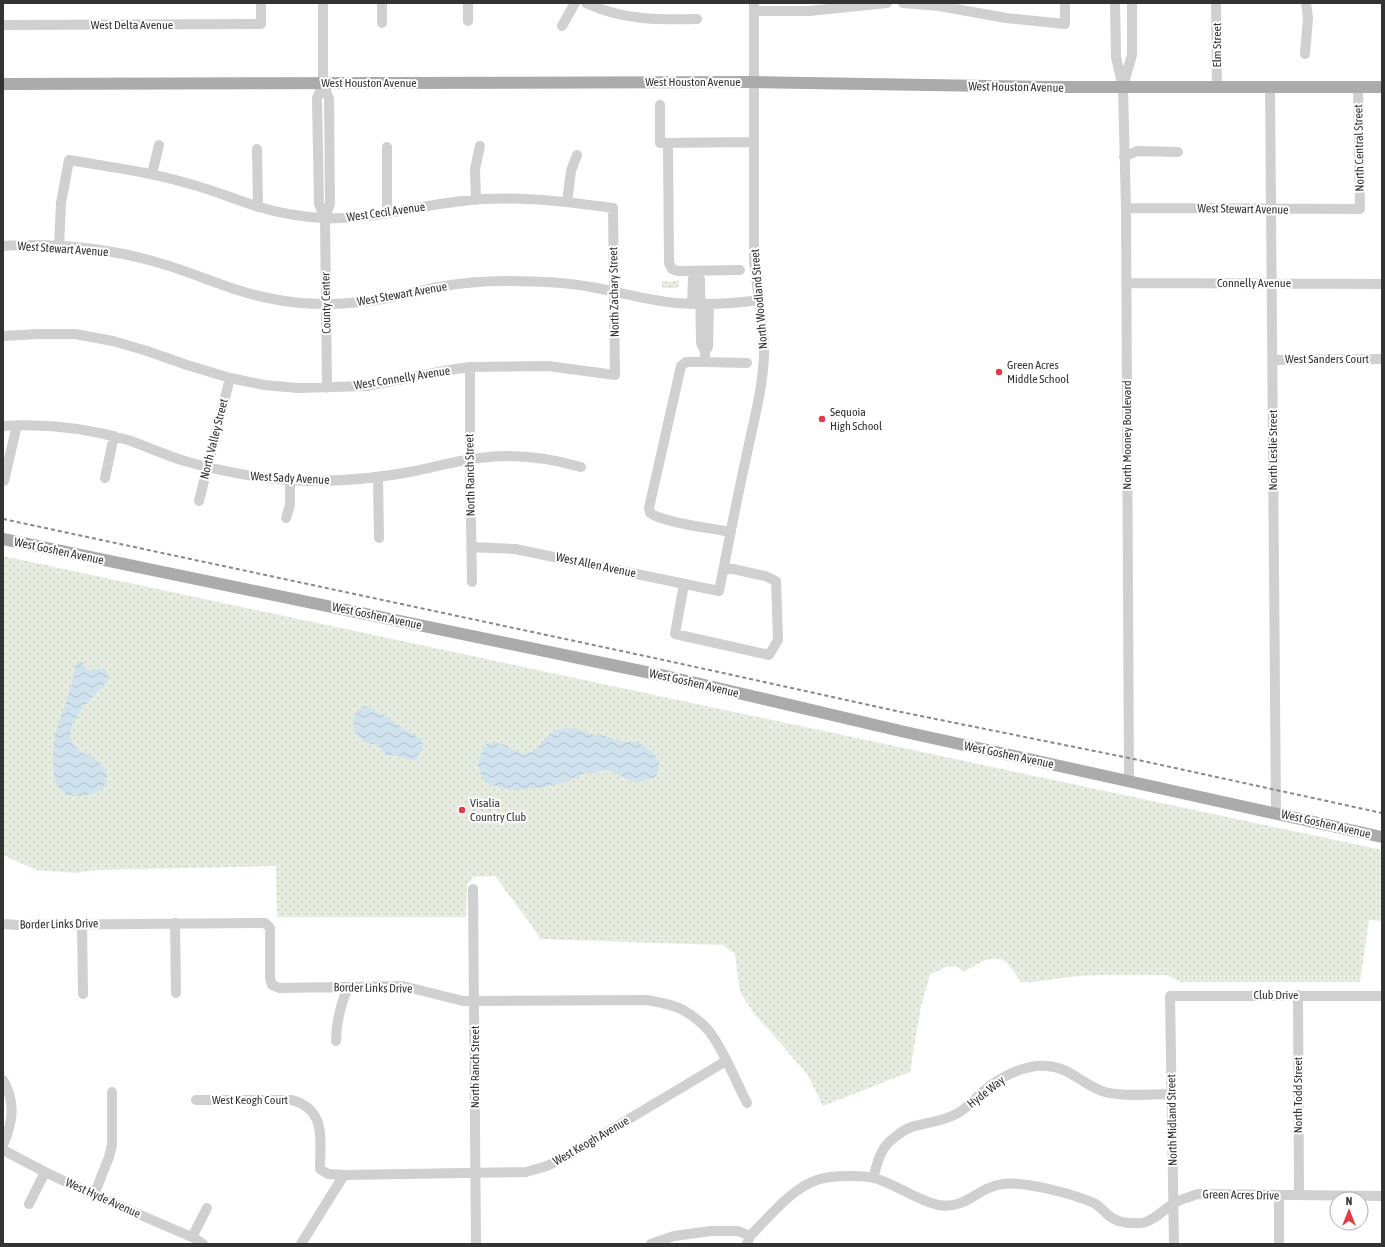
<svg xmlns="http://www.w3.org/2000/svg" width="1385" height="1247" viewBox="0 0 1385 1247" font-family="'Asap Condensed',sans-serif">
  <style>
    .grass { fill: url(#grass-dots) }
    .water { fill: url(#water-waves) }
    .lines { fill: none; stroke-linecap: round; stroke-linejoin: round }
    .minor { stroke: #d0d0d0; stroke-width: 10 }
    .major { stroke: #ababab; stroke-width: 12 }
    .rail { stroke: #888; stroke-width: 2; stroke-dasharray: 4 3; stroke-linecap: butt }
    .poi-dot { fill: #e63946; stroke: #fff; stroke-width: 1.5 }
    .labels { text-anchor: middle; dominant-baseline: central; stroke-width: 4; stroke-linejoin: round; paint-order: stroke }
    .street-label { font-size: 12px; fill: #333; stroke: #fff }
    .poi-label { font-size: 12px; fill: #333; stroke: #fff; text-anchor: start }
  </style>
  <defs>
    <pattern id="grass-dots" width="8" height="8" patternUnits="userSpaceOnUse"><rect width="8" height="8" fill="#e6ecdf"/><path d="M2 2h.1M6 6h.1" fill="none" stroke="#c6cbc0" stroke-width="1.8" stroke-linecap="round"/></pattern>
    <pattern id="water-waves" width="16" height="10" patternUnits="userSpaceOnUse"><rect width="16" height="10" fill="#cfe2ee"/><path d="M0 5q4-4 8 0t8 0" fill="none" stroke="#b2c2cd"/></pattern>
  </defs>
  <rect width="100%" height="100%" fill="#fff"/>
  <path class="grass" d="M662 281 671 282 679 280V285L677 288H663L662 287Z
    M3 556 1382 850V921L1369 920 1360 982H1181L1167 975H1157C1128 975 1099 974 1070 977 1054 978 1037 983 1021 982 1016 976 1013 969 1008 964 995 951 977 964 964 972 953 960 942 969 930 975L921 1006 910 1072 823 1106 807 1074 753 1012 740 992 735 954 723 945 540 939 532 926 495 876 472 877 471 881 467 883 466 917H277L276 866 95 870 76 873 36 870 3 855Z"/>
  <path class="water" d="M79 661 82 662 87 670C97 672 109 660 108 681 97 693 70 717 70 735 72 757 111 756 107 780 106 785 102 788 98 791 88 797 76 797 65 794L57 786 54 777 53 752 55 735 71 687 74 672 77 663Z
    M366 706 388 717 395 723 423 740 422 748 416 760H411L399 756 386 755C383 752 381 748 378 745 373 743 367 744 363 741 349 731 350 711 366 706Z
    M567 728H573L595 735H601L615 740 636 742 643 745 653 753 657 758 659 765 658 772 655 777 651 779 636 782 629 780 609 770 602 771 593 773H585L569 781 546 787 509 790 500 788 488 783 484 780 480 773 478 764 479 760 484 746 487 744C506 739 512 754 526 753 536 752 539 746 545 739 551 732 558 729 567 728Z"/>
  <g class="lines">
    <path class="minor" d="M323 3V83L329 99 330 204 325 218 327 388
      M468 3V21
      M586 3C621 20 659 20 697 19
      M903 3 939 6 1006 18 1065 24V3
      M1115 3 1116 57 1123 88 1126 208 1129 781
      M1216 3 1217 87
      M754 11H809L887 3
      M382 23V3
      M3 25 261 24V3
      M562 26 575 3
      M1305 54 1308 18 1306 3
      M323 83 317 98 319 204 325 218
      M1123 86 1132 55V3
      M1270 87 1276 813
      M660 105V143L754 142
      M668 143 669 263 672 269 678 271 740 270
      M387 147V213
      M257 149 258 207
      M1124 157 1137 151 1178 152
      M152 174 159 145
      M476 200 475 169 480 146
      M567 202 571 171 577 155
      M1126 208 1360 209 1358 87
      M3 246C54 243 107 248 156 262 196 273 233 292 273 299 302 305 333 305 362 302 388 300 412 292 438 287 460 283 484 281 507 281 535 281 564 282 591 287 619 292 646 300 675 303 703 305 731 304 759 300
      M1126 283 1382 284
      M692 303 693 279 696 271 700 279 701 343 705 351V362L747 363
      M3 336 37 334H75L113 341 147 351 187 365 230 378 264 385 298 388 366 386 449 370 470 367 548 366 615 375 613 208C563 201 512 195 462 201 416 206 371 220 325 218 302 217 278 213 256 206 234 199 213 190 190 184 151 172 110 167 69 160L61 203 59 247
      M705 351 708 347 709 304
      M1272 360 1382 359
      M705 362H686L681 366 649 508 650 513C664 523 711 528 730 532
      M470 367V459L472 582
      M3 426C46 423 87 428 128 440 148 447 167 456 188 462 228 473 268 480 310 481 345 481 380 478 415 471 436 467 458 460 480 458 513 453 549 458 581 467
      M105 478 114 436
      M378 478 379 538
      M4 481 17 425
      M199 501 230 378
      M286 518 290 505V480
      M471 547 515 549 719 591C728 547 736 502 746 458 753 423 763 389 764 354 764 322 757 292 754 260V3
      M684 584 675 634 769 655 778 640 776 581 765 576 724 567
      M473 889 476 1244
      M175 923 176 993
      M3 924 18 925 265 923 270 928V978L272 985 279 988 403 986 463 1001 647 1000C659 1002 672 1004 683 1010 692 1015 702 1023 709 1031 725 1052 735 1080 747 1103
      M82 924 83 994
      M1298 995 1299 1195
      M336 1041C336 1022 341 1004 348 987
      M3 1080C16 1103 13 1122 3 1145
      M196 1100H292C327 1110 320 1140 320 1169L328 1174 344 1175 526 1172 547 1166 567 1156 726 1061
      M3 1150 45 1172 94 1195 194 1238 203 1244
      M873 1178C877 1165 879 1152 889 1142 896 1136 905 1128 915 1126 929 1122 945 1121 958 1113 969 1107 976 1097 986 1089 1002 1076 1026 1064 1047 1066 1070 1067 1084 1086 1105 1092 1125 1097 1150 1094 1171 1094
      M94 1195 109 1157 112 1145V1092
      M29 1204 45 1172
      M192 1237 207 1208
      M301 1244 344 1175
      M651 1244 674 1236 711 1231H738L750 1236
      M747 1244 750 1236C769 1217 792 1188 817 1180 827 1176 839 1176 850 1176 858 1176 867 1176 874 1178 896 1184 916 1200 938 1205 967 1210 977 1187 1003 1184 1025 1181 1073 1194 1094 1203 1099 1206 1104 1211 1108 1215 1117 1223 1130 1224 1142 1223 1154 1221 1163 1210 1173 1204 1180 1199 1190 1197 1198 1194L1382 1196
      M1174 1244 1170 996H1382
      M1279 1244V1195"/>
    <path class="major" d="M3 84 754 82 1051 87H1382
      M3 539 670 677 905 732 1382 837"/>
    <path class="rail" d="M3 519 659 659 901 712 1129 758 1382 813"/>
  </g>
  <g class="poi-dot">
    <circle cx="999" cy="372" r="4"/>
    <circle cx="822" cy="419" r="4"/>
    <circle cx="462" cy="810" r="4"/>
  </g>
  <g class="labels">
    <g class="street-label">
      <text x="132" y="25">West Delta Avenue</text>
      <text transform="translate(1217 45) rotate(-90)">Elm Street</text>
      <text x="693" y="82">West Houston Avenue</text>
      <text x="369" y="83">West Houston Avenue</text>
      <text transform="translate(1016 87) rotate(1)">West Houston Avenue</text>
      <text transform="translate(1359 148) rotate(-91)">North Central Street</text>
      <text transform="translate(1243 209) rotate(1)">West Stewart Avenue</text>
      <text transform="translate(386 212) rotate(-8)">West Cecil Avenue</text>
      <text transform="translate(63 249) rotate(4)">West Stewart Avenue</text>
      <text x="1254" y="283">Connelly Avenue</text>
      <text transform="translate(614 292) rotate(-91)">North Zachary Street</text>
      <text transform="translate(402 294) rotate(-10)">West Stewart Avenue</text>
      <text transform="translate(759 299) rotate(-95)">North Woodland Street</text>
      <text transform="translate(326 303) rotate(-91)">County Center</text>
      <text x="1327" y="359">West Sanders Court</text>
      <text transform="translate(402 378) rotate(-9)">West Connelly Avenue</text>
      <text transform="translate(1127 435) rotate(-90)">North Mooney Boulevard</text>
      <text transform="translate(214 439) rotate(-76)">North Valley Street</text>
      <text transform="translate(1273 450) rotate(-90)">North Leslie Street</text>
      <text transform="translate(470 475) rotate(-91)">North Ranch Street</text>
      <text transform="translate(290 478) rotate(3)">West Sady Avenue</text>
      <text transform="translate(59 551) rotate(12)">West Goshen Avenue</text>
      <text transform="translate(596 565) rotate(12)">West Allen Avenue</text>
      <text transform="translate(377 616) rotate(12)">West Goshen Avenue</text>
      <text transform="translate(694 683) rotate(13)">West Goshen Avenue</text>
      <text transform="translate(1009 755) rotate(12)">West Goshen Avenue</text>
      <text transform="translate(1326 824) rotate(13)">West Goshen Avenue</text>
      <text transform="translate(59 924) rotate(-1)">Border Links Drive</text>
      <text transform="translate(373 988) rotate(1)">Border Links Drive</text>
      <text x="1276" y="995">Club Drive</text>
      <text transform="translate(475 1067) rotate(-90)">North Ranch Street</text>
      <text transform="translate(986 1092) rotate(-38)">Hyde Way</text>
      <text transform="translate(1298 1095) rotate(-90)">North Todd Street</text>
      <text x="250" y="1100">West Keogh Court</text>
      <text transform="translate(1172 1120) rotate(-91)">North Midland Street</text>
      <text transform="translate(591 1141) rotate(-30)">West Keogh Avenue</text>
      <text transform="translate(1241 1195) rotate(1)">Green Acres Drive</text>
      <text transform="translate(103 1198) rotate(24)">West Hyde Avenue</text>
    </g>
    <g class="poi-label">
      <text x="1007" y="365">Green Acres<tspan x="1007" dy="14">Middle School</tspan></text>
      <text x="830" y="412">Sequoia<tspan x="830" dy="14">High School</tspan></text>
      <text x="470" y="803">Visalia<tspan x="470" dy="14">Country Club</tspan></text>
    </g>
  </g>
  <rect width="1385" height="1247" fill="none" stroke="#333333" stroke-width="8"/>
  <g transform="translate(1349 1211)"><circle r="19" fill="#ffffff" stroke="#adadad"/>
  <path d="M0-3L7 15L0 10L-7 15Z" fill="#e63946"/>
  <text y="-6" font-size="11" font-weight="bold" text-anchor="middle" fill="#333333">N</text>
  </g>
</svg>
